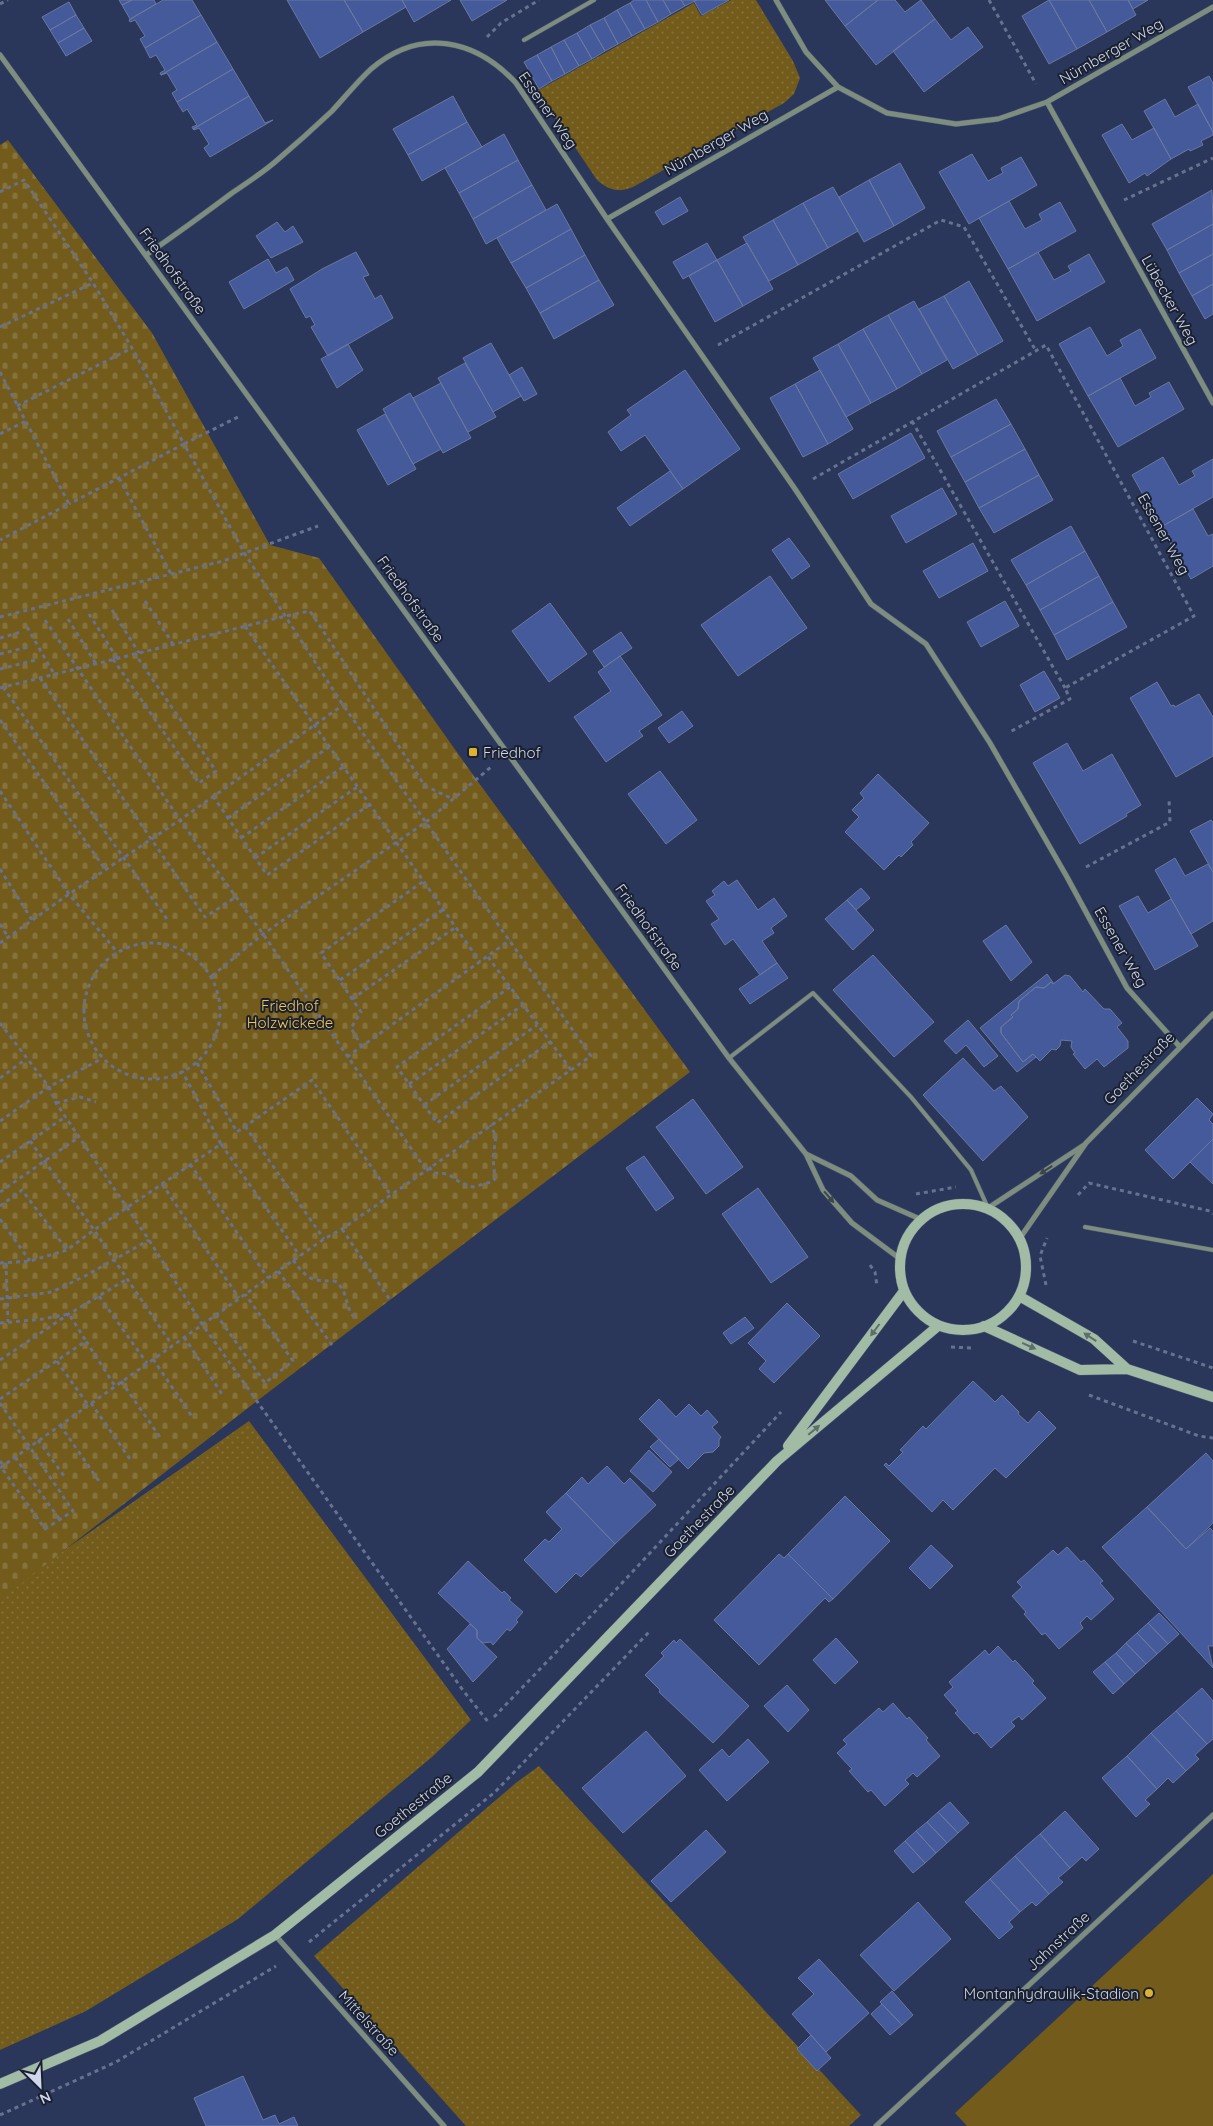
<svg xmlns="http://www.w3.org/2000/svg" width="1213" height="2126" viewBox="0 0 1213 2126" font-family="Quicksand,sans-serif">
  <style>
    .grass { fill: url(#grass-dots) }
    .cemetery { fill: url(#cemetery-stones) }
    .garden { fill: #725b1b }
    .building { fill: #445a9b; stroke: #69789f }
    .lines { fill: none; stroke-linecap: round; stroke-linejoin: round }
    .lane-casing { stroke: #485474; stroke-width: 5 }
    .street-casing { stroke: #485474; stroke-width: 6 }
    .secondary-casing { stroke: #485474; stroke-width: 11 }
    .path { stroke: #677290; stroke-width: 3; stroke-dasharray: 4 4; stroke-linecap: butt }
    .lane { stroke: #7d8d7e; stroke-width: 4 }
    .street { stroke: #7d8d7e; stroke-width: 5 }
    .secondary { stroke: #a2bba5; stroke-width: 10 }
    .oneway { fill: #3d464b }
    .oneway2 { fill: #5e6e6a }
    .poi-dot { fill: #deb133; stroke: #1a202f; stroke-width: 2 }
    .labels { text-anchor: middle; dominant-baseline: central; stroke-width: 4; stroke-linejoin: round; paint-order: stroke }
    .street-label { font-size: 15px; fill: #ced7ec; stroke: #1a202f }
    .poi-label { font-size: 15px; fill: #ced7ec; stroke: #1a202f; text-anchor: start }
    .park-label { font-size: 15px; fill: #f1c553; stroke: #1a202f }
  </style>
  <defs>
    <pattern id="grass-dots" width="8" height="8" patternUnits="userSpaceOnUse" patternTransform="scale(1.25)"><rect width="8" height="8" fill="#725b1b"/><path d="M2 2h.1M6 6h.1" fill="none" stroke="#85723c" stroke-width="1.8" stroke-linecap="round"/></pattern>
    <pattern id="cemetery-stones" width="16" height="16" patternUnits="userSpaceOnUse" patternTransform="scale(1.25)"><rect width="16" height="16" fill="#725b1b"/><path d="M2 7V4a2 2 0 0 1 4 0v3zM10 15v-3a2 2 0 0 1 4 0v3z" fill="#85723c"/></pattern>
  </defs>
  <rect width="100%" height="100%" fill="#2b375a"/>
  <path class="grass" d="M731 0H756L793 61 800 78 794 94 784 103 633 187C619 193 608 190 597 180L537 91 694 3 701 16Z
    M249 1421 471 1720 432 1757 238 1919 86 2011 0 2050V1595Z
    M539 1766 861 2115 849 2126H466L314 1956 517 1782Z"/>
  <path class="cemetery" d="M8 140 152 333 270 545 319 558 476 779 690 1072 257 1401 0 1600V145Z"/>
  <path class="garden" d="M1213 1874V2126H967L955 2113Z"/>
  <path class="building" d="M119 0H132L122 5Z
    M132 0H154L156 4 130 19 122 5Z
    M163 0H192L201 15 145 48 140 39 145 36 135 20 130 22 129 20Z
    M287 0H344L363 32 320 58Z
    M344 0H402L406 7 363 32Z
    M402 0H451L414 22Z
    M460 0H507L472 21Z
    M634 0H646L658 22 645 29 630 3Z
    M646 0H663L671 14 658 22Z
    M663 0H681L685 6 671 14Z
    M681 0H697L685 6Z
    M697 0H729L702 15 694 1Z
    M825 0H878L845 26Z
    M878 0H895L905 12 921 0 935 19 876 65 845 26Z
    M1049 0H1089L1107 32 1077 49Z
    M1049 0 1077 49 1049 64 1022 16Z
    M1089 0H1128L1136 15 1107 32Z
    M1128 0H1148L1133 9Z
    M69 2 76 15 50 30 42 17Z
    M630 3 645 29 632 36 617 10Z
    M617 10 632 36 618 44 604 18Z
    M76 15 84 28 58 43 50 30Z
    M201 15 217 42 161 75 160 73 165 70 156 55 150 58 145 48Z
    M604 18 618 44 605 51 590 25Z
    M935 19 951 40 968 27 983 47 924 92 893 51Z
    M590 25 605 51 592 59 577 33Z
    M84 28 92 41 66 56 58 43Z
    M577 33 592 59 579 66 564 40Z
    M564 40 579 66 565 74 551 47Z
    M217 42 233 69 177 102 172 93 177 90 167 73 161 75Z
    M551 47 565 74 552 81 537 55Z
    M537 55 552 81 539 89 524 62Z
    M233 69 249 96 193 129 192 127 197 125 187 109 183 112 177 102Z
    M1209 76 1213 83V132L1188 87Z
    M249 96 265 123 273 120 210 157 204 148 209 144 199 128 194 130 193 129Z
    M453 96 467 122 408 155 393 129Z
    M1165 99 1175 117 1198 104 1213 132V135L1201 141 1203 145 1190 151 1189 149 1171 159 1144 111Z
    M467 122 482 147 422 181 408 155Z
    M1122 124 1132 140 1154 128 1171 159 1147 176 1145 173 1129 183 1102 135Z
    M504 134 518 160 459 193 445 168Z
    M972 154 988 181 1003 173 1001 168 1021 157 1037 185 969 224 939 172Z
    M518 160 532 185 473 219 459 193Z
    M900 163 925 208 894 226 869 180Z
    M869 180 894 226 864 242 839 197Z
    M532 185 546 210 486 244 473 219Z
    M833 187 858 231 828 248 803 203Z
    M1212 190 1213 224 1167 250 1152 224Z
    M680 197 688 211 663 225 655 212Z
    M1009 201 1025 229 1042 220 1039 214 1060 202 1076 231 1008 269 979 218Z
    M803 203 828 248 798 265 773 220Z
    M557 204 571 229 511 263 497 238Z
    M773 220 798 265 769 281 743 237Z
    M277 222 285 232 293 226 303 242 271 258 256 236Z
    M1213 224V254L1179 273 1167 250Z
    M571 229 585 255 526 288 511 263Z
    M707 243 717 260 683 279 673 262Z
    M747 243 773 289 743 306 717 260Z
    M356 252 369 275 363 277 375 299 381 295 393 318 328 356 311 327 315 325 310 316 306 318 290 289 322 269Z
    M1038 252 1054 280 1071 271 1068 266 1089 254 1105 282 1037 321 1008 269Z
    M1213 254V284L1192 296 1179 273Z
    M585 255 599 280 540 313 526 288Z
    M268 259 276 273 287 267 294 280 244 309 229 282Z
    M717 260 743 306 715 322 689 276Z
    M599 280 614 305 554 339 540 313Z
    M969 281 1003 341 978 355 944 296Z
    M1213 284V314L1205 319 1192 296Z
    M944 296 978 355 953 369 919 309Z
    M914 301 947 360 922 374 888 315Z
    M888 315 922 374 897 389 863 329Z
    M1090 327 1107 356 1123 346 1120 340 1140 329 1156 358 1088 396 1059 344Z
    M863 329 897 389 871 403 838 344Z
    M491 343 521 396 493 412 463 358Z
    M348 344 363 370 337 388 321 359Z
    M838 344 871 403 846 417 813 358Z
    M465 363 496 417 468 432 438 378Z
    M522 367 537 394 524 401 509 375Z
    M685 370 740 449 683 489 645 435 621 451 608 432 631 415 627 410Z
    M820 370 853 429 828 444 795 384Z
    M1120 378 1135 406 1151 397 1149 393 1169 382 1184 409 1118 447 1088 396Z
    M441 383 471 438 443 453 413 398Z
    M795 384 828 444 803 457 770 398Z
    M410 393 441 449 413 464 383 409Z
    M996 399 1011 424 951 457 937 431Z
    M385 414 416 469 388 485 357 430Z
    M1011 424 1025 449 965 482 951 457Z
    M911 433 925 458 853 499 838 474Z
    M1025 449 1039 475 979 508 965 482Z
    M1163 457 1179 485 1195 476 1192 471 1213 459V497L1161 527 1132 475Z
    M670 471 683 489 630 526 617 508Z
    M1039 475 1053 500 994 533 979 508Z
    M942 488 957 514 906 543 891 516Z
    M1193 509 1208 536 1213 534V566L1191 579 1161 527Z
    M1071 526 1085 551 1026 585 1011 560Z
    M789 538 810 566 792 579 772 550Z
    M973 543 988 571 939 598 923 571Z
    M1085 551 1099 576 1040 610 1026 585Z
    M770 576 807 628 738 676 701 625Z
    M1099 576 1113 602 1054 635 1040 610Z
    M1005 601 1019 626 981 647 967 622Z
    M1113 602 1127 627 1067 660 1054 635Z
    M550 603 587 654 549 682 512 631Z
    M621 632 632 648 604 667 593 651Z
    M620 656 662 715 639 731 643 736 606 762 574 717 611 691 598 672Z
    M1044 671 1060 698 1035 712 1020 685Z
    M1157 682 1171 706 1174 705 1175 707 1199 694 1213 717V756L1176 777 1130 698Z
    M682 711 693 726 669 743 658 728Z
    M1067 743 1083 771 1112 754 1141 805 1126 814 1127 816 1080 844 1033 763Z
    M660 771 697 820 666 844 628 794Z
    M878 774 929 823 911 842 913 845 901 857 899 855 884 870 845 832 859 817 852 810 864 798 860 793Z
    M1211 820 1213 822V872L1190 831Z
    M1175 858 1185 876 1208 864 1213 872V921L1191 934 1155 870Z
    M737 880 758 910 774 898 787 916 771 928 774 933 762 941 777 963 760 975 733 939 725 945 711 924 719 919 706 901 715 895 712 891 724 881 728 886Z
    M861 888 870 898 856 910 847 900Z
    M1138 896 1148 913 1171 899 1198 946 1155 970 1119 906Z
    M847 900 874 930 853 950 825 919Z
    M1006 925 1032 962 1011 981 983 941Z
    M873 955 934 1022 894 1057 833 990Z
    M777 963 788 978 750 1004 739 989Z
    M1047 974 1054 984 1051 982 1044 988 1036 987 1019 1001 1018 1009 1011 1015 1013 1017 1001 1027V1033L1023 1062 1033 1054 1036 1057 1017 1072 980 1028Z
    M1065 975 1070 976 1083 992 1085 989 1104 1009H1110L1122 1023 1117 1027 1128 1041V1048L1104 1067 1097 1059 1085 1069 1073 1054 1075 1053 1071 1047 1072 1041 1061 1040 1060 1046 1056 1050 1052 1049 1040 1061 1033 1054 1023 1062 1001 1033V1027L1013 1017 1011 1015 1018 1009 1019 1001 1036 987 1044 988 1051 982 1053 984Z
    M968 1020 998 1056 984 1067 966 1045 956 1054 944 1041Z
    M963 1058 994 1091 1001 1086 1028 1117 983 1161 923 1095Z
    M1197 1098 1213 1114 1209 1120 1213 1124V1139L1173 1179 1145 1150Z
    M693 1099 743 1167 706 1194 656 1127Z
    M1213 1139V1184L1190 1162Z
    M644 1156 674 1198 656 1211 626 1168Z
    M758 1188 808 1257 771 1283 722 1214Z
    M787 1303 820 1336 774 1383 759 1369 766 1361 748 1343Z
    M745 1317 754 1328 731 1344 723 1333Z
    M973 1381 995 1402 1002 1395 1019 1412 1018 1414 1028 1423 1039 1411 1056 1428 1006 1478 995 1468 953 1510 943 1500 932 1512 884 1465 886 1463 889 1466 903 1452 900 1450 923 1426 926 1429Z
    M659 1399 676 1417 689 1404 701 1416 707 1410 718 1422 712 1427 721 1437 719 1440V1446L713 1452 704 1453 688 1469 639 1419Z
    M659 1439 679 1459 670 1467 650 1447Z
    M649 1450 672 1472 653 1492 630 1471Z
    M1206 1453 1213 1461V1523L1186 1549 1147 1507Z
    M607 1466 624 1484 630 1478 656 1505 615 1544 566 1493 582 1477 588 1484Z
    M566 1493 615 1544 581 1577 576 1573 556 1593 524 1560 545 1539 549 1542 562 1529 546 1512Z
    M845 1496 890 1541 833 1599 788 1554Z
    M1147 1507 1186 1549 1210 1528 1213 1531V1646H1208L1213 1668 1102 1547Z
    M931 1545 953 1566 930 1589 909 1568Z
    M1067 1547 1081 1562 1084 1560 1103 1581 1100 1583 1114 1599 1091 1620 1087 1616 1080 1623 1083 1628 1059 1649 1045 1633 1042 1635 1024 1614 1026 1612 1012 1596 1022 1587 1017 1582 1053 1550 1058 1555Z
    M779 1554 784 1558 788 1554 833 1599 829 1602 825 1598 759 1665 714 1620Z
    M468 1561 502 1593 504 1591 511 1598 509 1600 523 1612 516 1620 518 1622 510 1631 507 1629 493 1645 491 1642 483 1643 477 1638V1630L438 1593Z
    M1159 1613 1179 1634 1168 1644 1148 1623Z
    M1148 1623 1168 1644 1157 1654 1137 1633Z
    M470 1624 477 1630V1638L497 1657 473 1682 447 1649Z
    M1137 1633 1157 1654 1146 1664 1126 1643Z
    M836 1638 858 1662 835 1684 813 1660Z
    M680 1639 749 1706 713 1743 659 1692 660 1690 645 1675 664 1656 661 1653 674 1640 676 1643Z
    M1126 1643 1146 1664 1135 1674 1116 1653Z
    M998 1646 1013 1662 1015 1660 1034 1681 1032 1683 1046 1698 1022 1720 1019 1716 1011 1722 1015 1726 991 1748 977 1732 974 1734 955 1713 958 1711 944 1695 953 1687 949 1682 985 1650 989 1655Z
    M1116 1653 1135 1674 1124 1684 1105 1662Z
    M1105 1662 1124 1684 1113 1694 1093 1672Z
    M787 1685 809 1710 788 1732 764 1706Z
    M1202 1688 1213 1701V1739L1207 1744 1176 1711Z
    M893 1703 907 1719 909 1717 928 1738 926 1740 940 1756 917 1777 913 1773 905 1780 909 1784 885 1806 871 1790 868 1792 849 1771 852 1769 837 1753 847 1744 843 1740 879 1708 883 1712Z
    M1176 1711 1207 1744 1195 1755 1199 1759 1186 1771 1151 1733Z
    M646 1731 686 1776 623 1833 582 1788Z
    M1151 1733 1186 1771 1173 1783 1168 1778 1157 1789 1127 1756Z
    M748 1739 769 1762 727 1801 699 1770 722 1749 729 1757Z
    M1127 1756 1157 1789 1145 1800 1150 1804 1136 1817 1102 1778Z
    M950 1802 969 1823 958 1833 938 1812Z
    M1065 1811 1099 1849 1086 1861 1082 1857 1070 1868 1040 1834Z
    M938 1812 958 1833 947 1843 927 1822Z
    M927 1822 947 1843 936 1853 916 1831Z
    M706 1830 726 1852 671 1902 651 1881Z
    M916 1831 936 1853 925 1863 905 1841Z
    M1040 1834 1070 1868 1058 1878 1063 1882 1049 1894 1015 1856Z
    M905 1841 925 1863 913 1873 894 1851Z
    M1015 1856 1049 1894 1036 1906 1032 1902 1020 1912 990 1879Z
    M990 1879 1020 1912 1009 1922 1013 1927 999 1939 965 1902Z
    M918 1902 951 1939 894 1991 860 1955Z
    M819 1959 869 2013 826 2052 792 2014 814 1994 798 1978Z
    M892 1991 913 2015 902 2025 880 2002Z
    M882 2004 902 2025 890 2035 871 2014Z
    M811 2035 831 2058 817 2071 797 2049Z
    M243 2076 263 2120 275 2115 279 2124 294 2117 298 2126H206L194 2098Z"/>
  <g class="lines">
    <defs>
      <path id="lane" d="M524 40 594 0
        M729 1058 813 993 911 1097 971 1170 988 1208
        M1085 1227 1213 1250"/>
      <path id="street" d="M776 0 806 52 838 87 887 113 956 124 998 119 1047 102 1213 7
        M0 55 729 1058 806 1154 823 1190 852 1223 899 1258
        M1047 102 1213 403
        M607 219 838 87
        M146 255C175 235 204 214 232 193 247 183 262 173 275 162 295 145 314 128 332 111 345 97 357 82 371 69 420 27 475 39 516 83L607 219 795 489 871 604 926 644 990 743 1067 877 1127 988 1180 1047
        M806 1154 851 1176 877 1200 920 1219
        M988 1208 1084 1145
        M1020 1238 1086 1143 1213 1014
        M275 1935 444 2126
        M876 2126 1213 1815"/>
      <path id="secondary" d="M900 1267a63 63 0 1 1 126 0a63 63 0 1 1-126 0Z
        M1019 1296 1094 1339 1127 1369
        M984 1326 1080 1370 1127 1369 1213 1397
        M788 1446 904 1291
        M0 2084 100 2041 275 1935 478 1772 777 1461 938 1326"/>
    </defs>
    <use href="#lane" class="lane-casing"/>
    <use href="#street" class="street-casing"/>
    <use href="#secondary" class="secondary-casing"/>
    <path class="path" d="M989 0 1036 84
      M0 4 8 0
      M487 37 501 23 539 0
      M0 192 24 180 93 283 132 348 184 444 238 417
      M1124 200 1213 158
      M0 327 93 283
      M718 345 941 220 964 227 1036 351
      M0 372 69 504 0 540
      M17 406 132 348
      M912 421 1065 688
      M0 434 26 421
      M119 478 171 574
      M813 479 1046 345 1194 616 1065 688 1070 699 1008 733
      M145 601 173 644
      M112 610 139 653
      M89 614 117 658
      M0 617 223 561 318 526
      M68 619 96 664
      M45 620 180 820 263 934 426 1170
      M245 626 480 962
      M27 627 54 674
      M0 638 21 632
      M0 654 28 647
      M113 659 199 783 216 771 135 654
      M0 669 36 660
      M40 678 205 917 236 897
      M3 687 169 922
      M0 688 286 616 310 611 425 786 453 799
      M0 720 105 869
      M0 791 69 894 117 952
      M213 796 267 875 369 805
      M228 818 329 747
      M241 838 343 767
      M255 858 357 787
      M1086 867 1170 822 1169 799
      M0 869 32 920
      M0 924 8 937
      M84 1011a68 68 0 1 1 136 0a68 68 0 1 1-136 0Z
      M0 943 69 894 180 820 343 705
      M488 957 571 1070
      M212 976 263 934 426 822 491 767
      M340 980 444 909
      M510 987 397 1067 437 1123 550 1042
      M352 999 456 927
      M0 1023 49 1087 56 1103 149 1240 202 1324 462 1689 489 1723
      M362 1047 351 1028 361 1012 321 953 424 881
      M347 1057 510 940
      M197 1063 237 1132 312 1080 390 1194
      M0 1078 26 1059
      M409 1084 523 1005
      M56 1103 80 1097 96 1102
      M424 1105 537 1025
      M0 1121 49 1087 101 1059
      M245 1126 324 1239
      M30 1141 94 1230 172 1345
      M221 1144 300 1256
      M0 1162 65 1117
      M190 1164 268 1278
      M429 1167 434 1173 448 1174 461 1183 473 1187 491 1182 495 1179 493 1158 496 1136 490 1125
      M162 1184 239 1298
      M0 1192 79 1137
      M916 1194 956 1187
      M1078 1195 1089 1183 1210 1211 1213 1214
      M0 1206 22 1190 67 1250
      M0 1219 30 1261
      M342 1229 390 1300
      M293 1260C308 1280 311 1281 335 1281 350 1293 343 1305 355 1318
      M0 1263 30 1261 67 1250 94 1230 221 1144 182 1071
      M6 1263 8 1322
      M870 1265 875 1272 877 1286
      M278 1271 332 1345
      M1046 1285 1040 1256 1047 1238
      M99 1296 147 1363
      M0 1299 52 1292 85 1276 149 1240
      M216 1314 265 1383 293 1361 245 1294
      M0 1323 43 1319 69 1314 86 1341
      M184 1337 222 1394
      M1133 1341 1213 1368
      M951 1347 972 1348
      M153 1359 193 1418
      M0 1360 69 1314 127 1279
      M57 1361 88 1405
      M121 1381 162 1440
      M1089 1395 1199 1436 1213 1438
      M0 1399 86 1341 115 1386
      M0 1403 73 1511 45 1529 1 1467
      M91 1403 132 1462
      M60 1425 101 1484
      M38 1440 64 1476
      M15 1457 60 1520
      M0 1461 3 1465
      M0 1468 278 1271 324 1239 342 1229 591 1056 343 705 245 554 184 444 69 504
      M494 1717 610 1596 781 1412
      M309 1942 495 1792 651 1630
      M0 2115 116 2062 276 1966"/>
    <use href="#lane" class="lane"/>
    <use href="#street" class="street"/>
    <use href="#secondary" class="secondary"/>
  </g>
  <defs><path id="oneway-solid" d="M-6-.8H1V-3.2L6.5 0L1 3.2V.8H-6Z" transform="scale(1.25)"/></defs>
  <g class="oneway">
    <use href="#oneway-solid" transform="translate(1046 1170) rotate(147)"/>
    <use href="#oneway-solid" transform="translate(829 1197) rotate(49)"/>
  </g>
  <g class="oneway2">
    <use href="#oneway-solid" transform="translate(875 1330) rotate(127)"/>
    <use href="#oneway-solid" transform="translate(1090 1337) rotate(-147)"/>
    <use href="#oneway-solid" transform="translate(1029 1346) rotate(24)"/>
    <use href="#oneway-solid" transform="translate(814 1430) rotate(-40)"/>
  </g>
  <g class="poi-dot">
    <rect x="468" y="747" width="10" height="10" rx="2.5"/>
    <circle cx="1149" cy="1993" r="5"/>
  </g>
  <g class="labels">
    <g class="street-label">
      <text transform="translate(1111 51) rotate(-30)">Nürnberger Weg</text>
      <text transform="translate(548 110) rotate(55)">Essener Weg</text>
      <text transform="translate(716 142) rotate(-30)">Nürnberger Weg</text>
      <text transform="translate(173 271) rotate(54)">Friedhofstraße</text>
      <text transform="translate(1170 300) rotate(61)">Lübecker Weg</text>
      <text transform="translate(1164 534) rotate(61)">Essener Weg</text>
      <text transform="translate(411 599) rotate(54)">Friedhofstraße</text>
      <text transform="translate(649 927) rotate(54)">Friedhofstraße</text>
      <text transform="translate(1121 947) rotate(60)">Essener Weg</text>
      <text transform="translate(1139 1068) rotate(-46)">Goethestraße</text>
      <text transform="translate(699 1521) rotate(-46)">Goethestraße</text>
      <text transform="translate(413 1805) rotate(-39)">Goethestraße</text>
      <text transform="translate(1058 1941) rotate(-43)">Jahnstraße</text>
      <text transform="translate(369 2023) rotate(48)">Mittelstraße</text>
    </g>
    <g class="poi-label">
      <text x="483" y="752">Friedhof</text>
      <text x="1139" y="1993" text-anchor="end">Montanhydraulik-Stadion</text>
    </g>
    <g class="park-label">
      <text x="290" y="1005">Friedhof<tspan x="290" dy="17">Holzwickede</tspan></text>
    </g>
  </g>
  <g transform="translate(40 2086) rotate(156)" stroke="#1a202f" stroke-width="4" paint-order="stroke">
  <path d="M0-4L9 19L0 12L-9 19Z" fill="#ced7ec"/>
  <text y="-8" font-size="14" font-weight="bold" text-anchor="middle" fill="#ced7ec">N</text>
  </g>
</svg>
